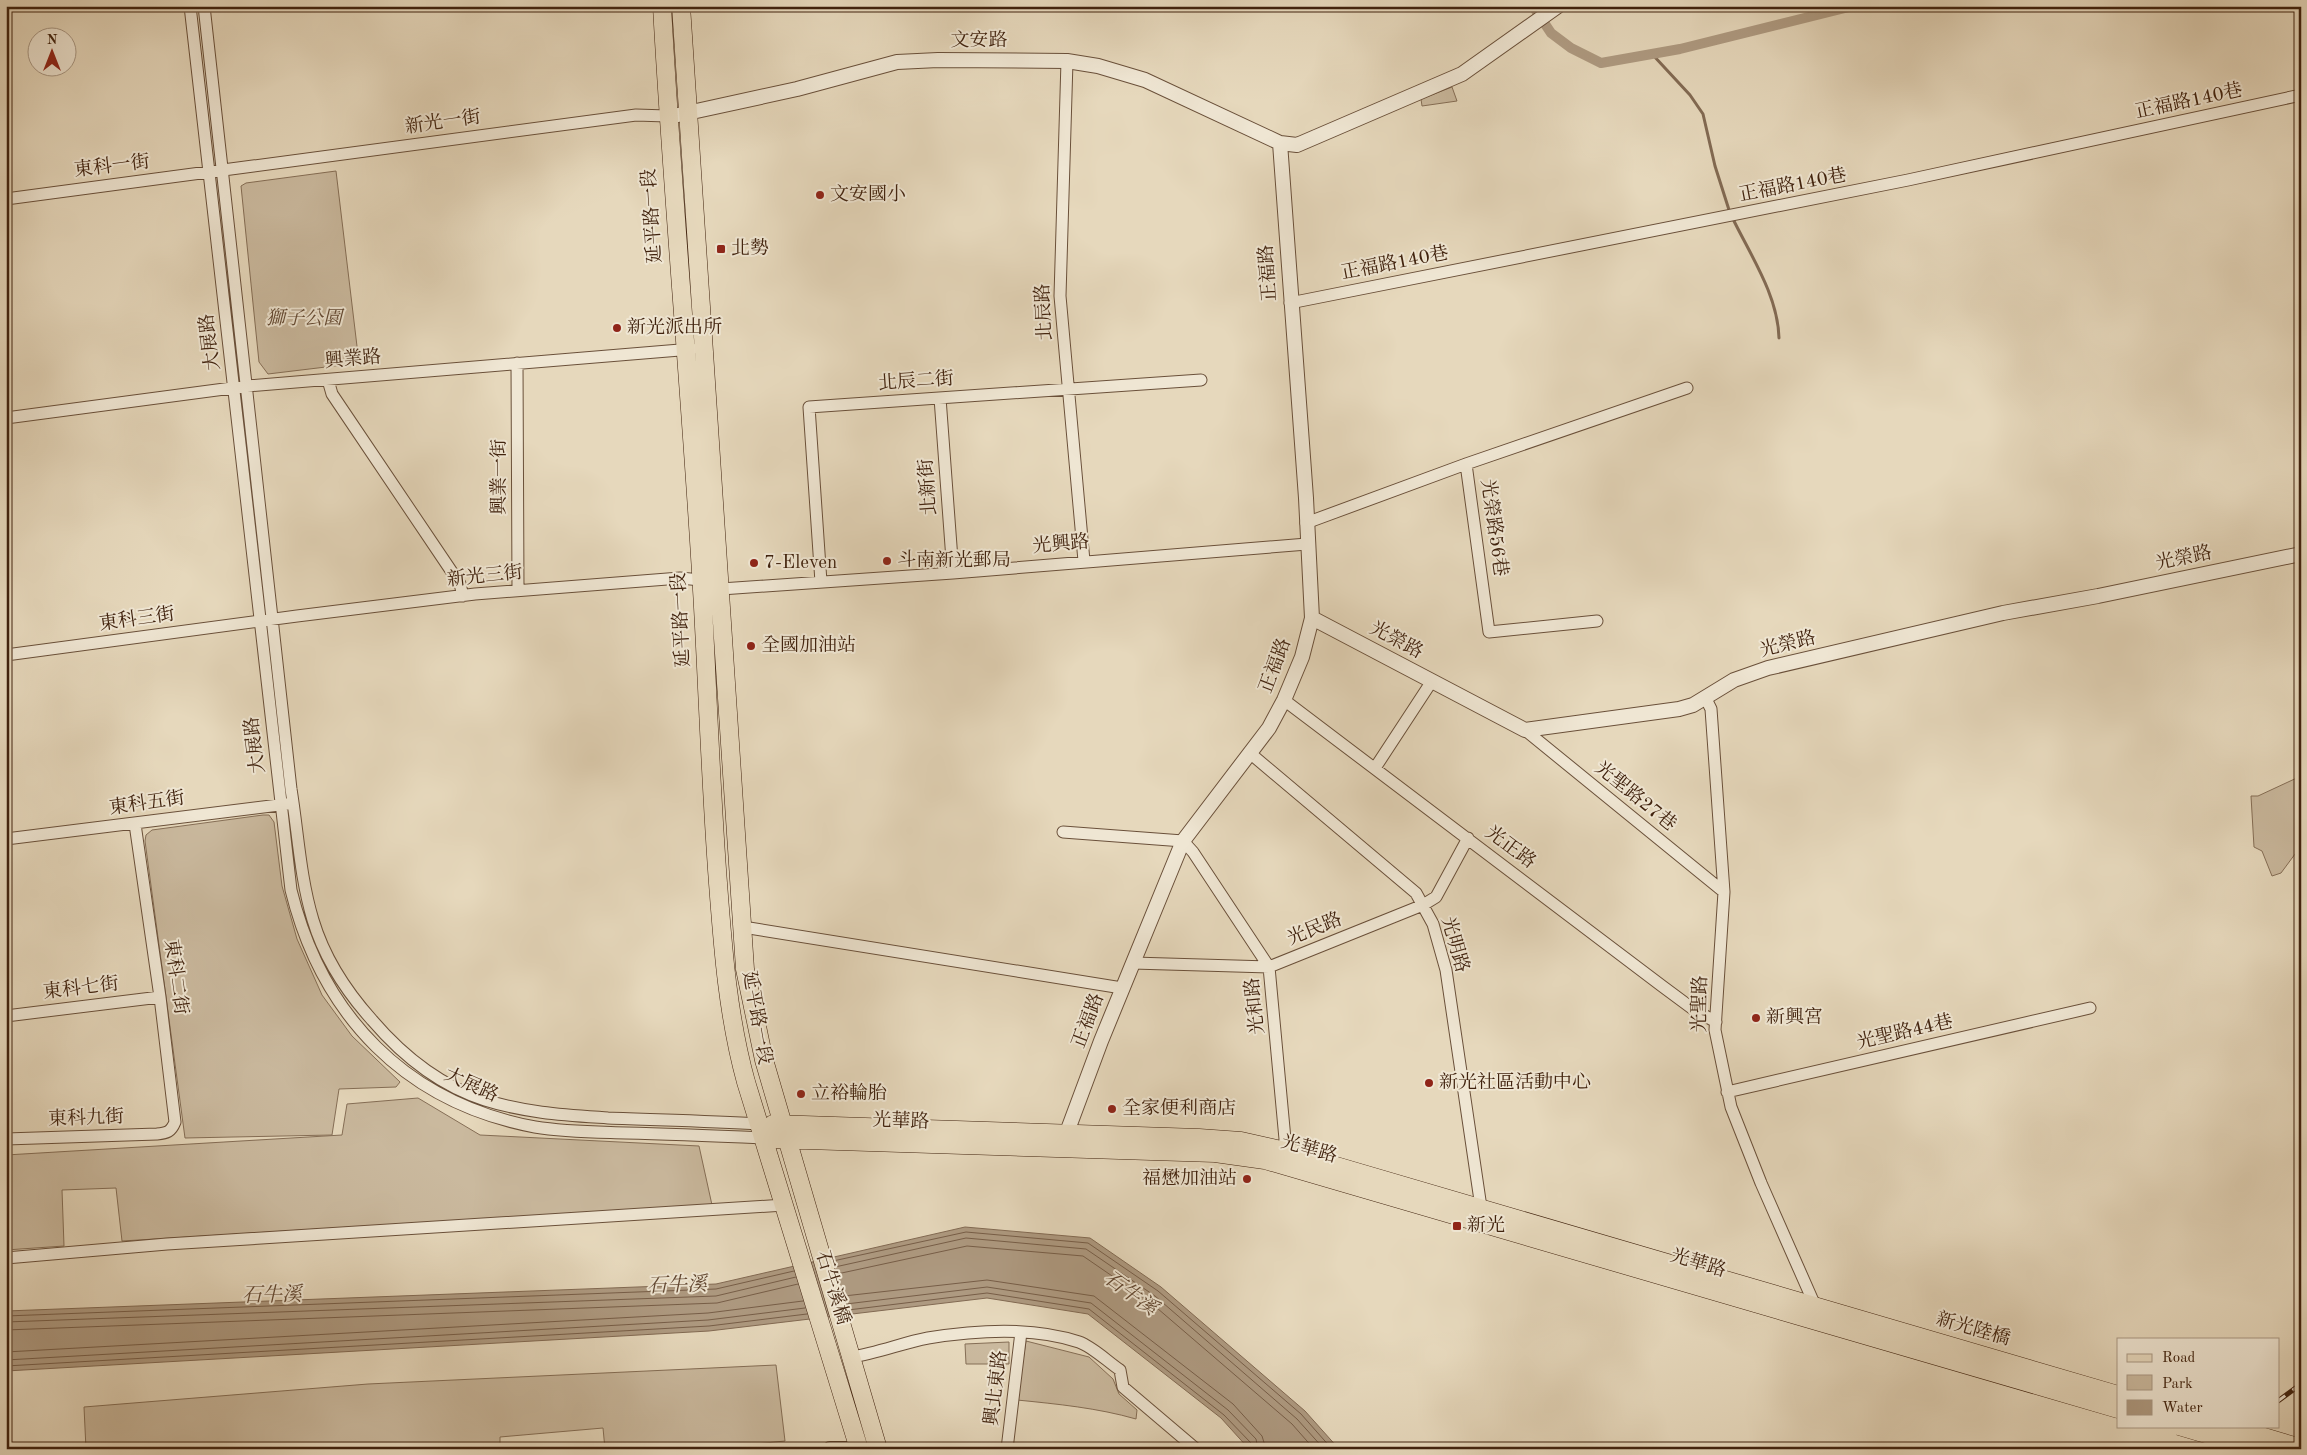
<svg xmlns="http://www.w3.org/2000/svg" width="2307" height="1455" viewBox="0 0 2307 1455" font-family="'Old Standard TT','Noto Serif TC',serif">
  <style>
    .green { fill: #cab99e; stroke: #856e56 }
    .water { fill: #ae9a81; stroke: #826a53 }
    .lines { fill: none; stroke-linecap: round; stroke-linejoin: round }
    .shore { stroke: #775e48; stroke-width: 1 }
    .stream { stroke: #826a53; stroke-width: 3 }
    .canal { stroke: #ae9a81; stroke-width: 10 }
    .minor-casing { stroke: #6a503a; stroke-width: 13 }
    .tertiary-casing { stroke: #6a503a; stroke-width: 16 }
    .primary-casing { stroke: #40220e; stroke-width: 19 }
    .minor { stroke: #efe6d3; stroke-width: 11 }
    .tertiary { stroke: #efe6d3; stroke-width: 14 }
    .primary { stroke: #e6d8bc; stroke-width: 18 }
    .rail-casing { stroke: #40220e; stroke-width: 5 }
    .rail { stroke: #efe6d3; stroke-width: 3; stroke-dasharray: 9; stroke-linecap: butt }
    .primary-bridge-casing { stroke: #40220e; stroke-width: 19; stroke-linecap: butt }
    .primary-bridge { stroke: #e6d8bc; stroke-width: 18 }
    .poi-dot { fill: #8f2418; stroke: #efe6d3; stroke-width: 2 }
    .labels { text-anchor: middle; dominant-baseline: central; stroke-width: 4; stroke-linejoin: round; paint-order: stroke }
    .street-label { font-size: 19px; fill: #40220e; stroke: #efe6d3 }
    .poi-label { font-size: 19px; fill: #40220e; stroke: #efe6d3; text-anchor: start }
    .park-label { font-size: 19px; font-style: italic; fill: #624832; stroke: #efe6d3 }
    .water-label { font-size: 20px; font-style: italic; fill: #614630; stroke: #efe6d3 }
  </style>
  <rect width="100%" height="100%" fill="#e6d8bc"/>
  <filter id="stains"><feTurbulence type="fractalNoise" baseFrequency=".004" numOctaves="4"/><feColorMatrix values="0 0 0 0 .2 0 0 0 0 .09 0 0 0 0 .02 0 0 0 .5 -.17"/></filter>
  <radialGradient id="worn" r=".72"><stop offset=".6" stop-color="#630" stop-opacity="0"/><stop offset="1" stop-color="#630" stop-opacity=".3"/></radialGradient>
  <path class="green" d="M1452 87 1457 101 1422 106 1421 99Z
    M336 171 359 363 268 374 259 362 241 186 246 183Z
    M2301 776V846L2281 873 2272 876 2262 851 2254 847 2251 796H2258Z
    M263 815H269L274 822 282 886 297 939 322 995 352 1036 400 1082 396 1087 339 1089 332 1135 185 1138 145 841 146 835 152 830Z
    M418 1098 480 1135 699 1146 712 1205 122 1241 116 1188 62 1190 64 1246 6 1250V1155L342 1135 347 1104Z
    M1026 1341 1089 1357 1113 1379 1119 1394 1137 1410 1136 1419C1098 1408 1057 1404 1017 1400Z
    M1009 1342V1364H966L965 1344Z
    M776 1365 785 1441 706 1449H605L603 1428 500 1437V1449H86L84 1407 368 1384Z"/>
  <path class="water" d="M965 1227 1090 1238 1161 1287 1305 1411 1339 1449H1249L1221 1418 1088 1314 987 1298 709 1331 6 1371V1311L716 1284Z"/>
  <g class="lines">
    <path class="shore" d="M833 1261 966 1232 1088 1243 1158 1291 1301 1414 1332 1449
      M835 1267 966 1238 1086 1249 1155 1296 1297 1419 1324 1449
      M837 1274 967 1246 1083 1256 1150 1302 1292 1424 1314 1449
      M844 1296 987 1280 1094 1296 1233 1404 1262 1436 1266 1449
      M846 1304 987 1287 1091 1303 1228 1410 1256 1439 1258 1449
      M848 1310 987 1293 1089 1309 1224 1415 1251 1443 1252 1449
      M6 1316 716 1289 794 1271
      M6 1322 716 1296 796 1277
      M6 1330 717 1303 798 1284
      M6 1352 708 1313 803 1301
      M6 1360 708 1320 805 1308
      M6 1366 709 1326 807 1314"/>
    <path class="stream" d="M1652 54 1690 95 1703 114 1715 166 1730 213
      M1733 219C1751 256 1778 296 1779 338"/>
    <path class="canal" d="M1533 6 1551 33 1571 48 1601 63 1680 49 1853 6"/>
    <defs>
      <path id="minor" d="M190 6 291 890C322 1016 406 1103 535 1127 565 1132 596 1132 626 1133 672 1134 719 1136 765 1138
        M204 6 291 789C298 832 300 877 313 920 324 957 346 991 372 1020 402 1055 441 1086 485 1100 526 1113 566 1115 608 1118 659 1120 709 1121 760 1124
        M1067 61 1060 296 1084 561
        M6 199 636 115 667 116
        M1290 303 1908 180 2301 95
        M517 363 518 590
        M328 380 332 394 460 584 463 596
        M940 398 953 573
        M6 418 247 386 692 349
        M1466 464 1489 632 1597 621
        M1306 523 1466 464 1687 388
        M821 582 809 407 1201 380
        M6 655 297 616 475 594 680 578 701 580 721 589 953 573 1307 544
        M1705 697 1711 709 1724 892 1715 1030 1731 1107 1761 1183 1817 1310
        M1284 700 1662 986 1693 1009 1716 1022
        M1525 730 1724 892
        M1251 754 1416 893 1433 924 1446 970 1482 1214
        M1375 768 1432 681
        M1063 832 1183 841 1193 852 1269 967 1285 1139 1283 1158
        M6 839 287 804
        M743 927 1122 988
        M1133 963 1269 967 1423 905 1436 897 1468 838
        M6 1016 160 997
        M1727 1092 2090 1008
        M6 1139 157 1134C167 1133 171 1132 175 1122L160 997 135 824
        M6 1258 167 1244 784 1205
        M851 1357C878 1353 902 1343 928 1338 977 1330 1032 1326 1079 1342 1093 1347 1108 1362 1120 1370L1123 1387 1196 1449
        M1007 1449 1021 1332"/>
      <path id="tertiary" d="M678 115 797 89 897 62 938 60 1067 61 1098 66 1145 80 1280 143 1297 145 1462 74 1558 6
        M1312 618 1525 730 1679 709 1693 705 1734 680 1768 668 2003 613 2098 596 2301 554
        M1063 1143 1101 1041 1183 841 1269 728 1284 700 1302 657 1312 618 1306 498 1280 143
        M830 1449H859"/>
      <path id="primary" d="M662 6C673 207 692 407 703 607 708 699 711 791 718 883 723 950 728 1017 746 1082L859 1449
        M681 6 745 969 764 1060 878 1449
        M773 1124 1199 1138 1241 1141 1285 1151 2118 1395
        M775 1139 1215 1153 1265 1160 2118 1409"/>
    </defs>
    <use href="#minor" class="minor-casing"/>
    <use href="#tertiary" class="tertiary-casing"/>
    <use href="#primary" class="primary-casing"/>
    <use href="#minor" class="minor"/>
    <use href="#tertiary" class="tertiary"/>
    <use href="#primary" class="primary"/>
    <defs>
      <path id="rail" d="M2278 1401 2301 1384
        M2228 1449 2255 1426"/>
    </defs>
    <use href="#rail" class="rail-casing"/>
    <use href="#rail" class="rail"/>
    <defs>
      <path id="primary-bridge" d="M2179 1426 2257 1449
        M2227 1426 2301 1448"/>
    </defs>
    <use href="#primary-bridge" class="primary-bridge-casing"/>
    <use href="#primary-bridge" class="primary-bridge"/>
  </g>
  <g class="poi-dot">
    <circle cx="820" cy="195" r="5"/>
    <rect x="716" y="244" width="10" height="10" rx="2.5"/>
    <circle cx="617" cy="328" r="5"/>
    <circle cx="887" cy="561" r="5"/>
    <circle cx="754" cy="563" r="5"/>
    <circle cx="751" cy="646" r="5"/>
    <circle cx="1756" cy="1018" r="5"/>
    <circle cx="1429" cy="1083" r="5"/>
    <circle cx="801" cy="1094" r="5"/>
    <circle cx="1112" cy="1109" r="5"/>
    <circle cx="1247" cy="1179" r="5"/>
    <rect x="1452" y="1221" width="10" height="10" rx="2.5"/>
  </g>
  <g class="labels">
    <g class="street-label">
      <text x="979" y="41">文安路</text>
      <text transform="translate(2189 102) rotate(-12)">正福路140巷</text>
      <text transform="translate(443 123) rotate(-8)">新光一街</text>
      <text transform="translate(112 167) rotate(-7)">東科一街</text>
      <text transform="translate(1793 186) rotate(-11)">正福路140巷</text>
      <text transform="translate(653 216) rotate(-94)">延平路一段</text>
      <text transform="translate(1395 264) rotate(-11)">正福路140巷</text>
      <text transform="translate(1269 273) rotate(-94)">正福路</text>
      <text transform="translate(1045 312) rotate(-93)">北辰路</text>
      <text transform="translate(211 342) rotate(-97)">大展路</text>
      <text transform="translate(353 360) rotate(-5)">興業路</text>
      <text transform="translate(916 382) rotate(-4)">北辰二街</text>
      <text transform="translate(500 477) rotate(-90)">興業一街</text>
      <text transform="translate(929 487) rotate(-94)">北新街</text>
      <text transform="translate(1493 528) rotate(82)">光榮路56巷</text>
      <text transform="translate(1061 545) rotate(-5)">光興路</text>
      <text transform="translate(2184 559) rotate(-12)">光榮路</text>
      <text transform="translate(485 577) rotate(-6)">新光三街</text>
      <text transform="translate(137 620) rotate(-8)">東科三街</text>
      <text transform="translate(682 620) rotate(-93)">延平路一段</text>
      <text transform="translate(1396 641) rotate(28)">光榮路</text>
      <text transform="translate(1788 645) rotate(-14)">光榮路</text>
      <text transform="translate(1276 666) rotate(-69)">正福路</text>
      <text transform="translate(256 745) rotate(-97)">大展路</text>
      <text transform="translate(1635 797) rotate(39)">光聖路27巷</text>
      <text transform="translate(147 804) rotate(-8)">東科五街</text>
      <text transform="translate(1510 848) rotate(37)">光正路</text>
      <text transform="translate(1315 930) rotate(-22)">光民路</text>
      <text transform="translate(1454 945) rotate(74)">光明路</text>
      <text transform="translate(175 977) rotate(82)">東科二街</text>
      <text transform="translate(81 989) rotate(-7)">東科七街</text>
      <text transform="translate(1701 1004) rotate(-89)">光聖路</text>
      <text transform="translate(1256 1006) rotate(-96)">光和路</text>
      <text transform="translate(756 1018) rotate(80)">延平路一段</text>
      <text transform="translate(1089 1021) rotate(-69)">正福路</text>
      <text transform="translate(1905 1033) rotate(-13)">光聖路44巷</text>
      <text transform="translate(471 1086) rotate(24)">大展路</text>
      <text transform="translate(86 1119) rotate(-2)">東科九街</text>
      <text transform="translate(901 1122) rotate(2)">光華路</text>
      <text transform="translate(1309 1150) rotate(16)">光華路</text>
      <text transform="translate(1698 1264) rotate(17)">光華路</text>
      <text transform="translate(832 1288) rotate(73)">石牛溪橋</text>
      <text transform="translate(1973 1330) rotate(16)">新光陸橋</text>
      <text transform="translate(997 1388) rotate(-83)">興北東路</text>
    </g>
    <g class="poi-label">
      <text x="830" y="195">文安國小</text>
      <text x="731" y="249">北勢</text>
      <text x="627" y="328">新光派出所</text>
      <text x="897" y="561">斗南新光郵局</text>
      <text x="764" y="563">7-Eleven</text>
      <text x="761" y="646">全國加油站</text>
      <text x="1766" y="1018">新興宮</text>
      <text x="1439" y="1083">新光社區活動中心</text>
      <text x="811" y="1094">立裕輪胎</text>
      <text x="1122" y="1109">全家便利商店</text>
      <text x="1237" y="1179" text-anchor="end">福懋加油站</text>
      <text x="1467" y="1226">新光</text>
    </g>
    <g class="park-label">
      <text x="304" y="319">獅子公園</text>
    </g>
    <g class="water-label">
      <text transform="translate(677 1286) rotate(-2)">石牛溪</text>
      <text transform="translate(1130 1294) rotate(36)">石牛溪</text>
      <text transform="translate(272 1296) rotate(-1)">石牛溪</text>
    </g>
  </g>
  <rect width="2307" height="1455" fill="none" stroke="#e6d8bc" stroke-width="25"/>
  <rect x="8" y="8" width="2292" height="1440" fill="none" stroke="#40220e" stroke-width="2.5"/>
  <rect x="12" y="12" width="2282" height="1430" fill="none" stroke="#40220e"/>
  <rect x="2117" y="1338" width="162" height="90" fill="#efe6d3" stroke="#a99884"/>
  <rect x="2127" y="1354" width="25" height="8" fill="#e6d8bc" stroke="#a99884"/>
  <text x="2162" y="1362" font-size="15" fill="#40220e">Road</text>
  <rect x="2127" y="1375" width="25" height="15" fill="#cab99e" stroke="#a99884"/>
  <text x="2162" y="1388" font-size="15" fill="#40220e">Park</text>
  <rect x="2127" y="1400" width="25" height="15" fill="#ae9a81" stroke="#a99884"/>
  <text x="2162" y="1412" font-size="15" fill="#40220e">Water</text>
  <g transform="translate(52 52)"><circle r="24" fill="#efe6d3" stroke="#a99884"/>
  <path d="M0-4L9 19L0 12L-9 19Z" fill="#8f2418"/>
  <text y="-8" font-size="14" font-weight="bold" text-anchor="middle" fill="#40220e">N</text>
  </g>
  <rect width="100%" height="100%" filter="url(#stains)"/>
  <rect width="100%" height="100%" fill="url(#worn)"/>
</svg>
